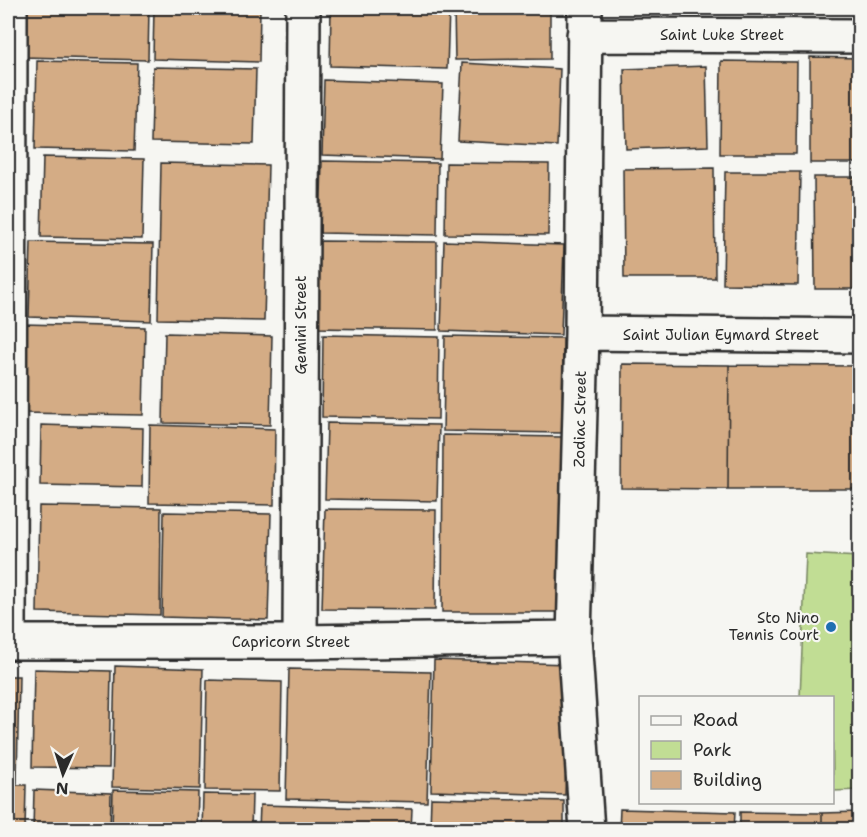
<svg xmlns="http://www.w3.org/2000/svg" width="867" height="837" viewBox="0 0 867 837" font-family="'Shantell Sans',sans-serif">
  <style>
    .green { fill: #c1dd94; stroke: #768460; stroke-width: 1.5 }
    .building { fill: #d4ac85; stroke: #2b2b2b; stroke-width: 1.5 }
    .lines { fill: none; stroke-linecap: round; stroke-linejoin: round }
    .street-casing { stroke: #2b2b2b; stroke-width: 38 }
    .street { stroke: #f6f6f2; stroke-width: 33 }
    .poi-dot { fill: #1f6fb2; stroke: #f6f6f2; stroke-width: 2 }
    .labels { text-anchor: middle; dominant-baseline: central; stroke-width: 4.5; stroke-linejoin: round; paint-order: stroke }
    .street-label { font-size: 15px; fill: #2b2b2b; stroke: #f6f6f2 }
    .poi-label { font-size: 15px; fill: #2b2b2b; stroke: #f6f6f2; text-anchor: end }
  </style>
  <rect width="100%" height="100%" fill="#f6f6f2"/>
  <filter id="ink" filterUnits="userSpaceOnUse"><feTurbulence type="fractalNoise" baseFrequency=".0167" numOctaves="2"/><feDisplacementMap in="SourceGraphic" scale="12" xChannelSelector="R" yChannelSelector="G"/><feConvolveMatrix kernelMatrix="1 2 1 2 8 2 1 2 1" color-interpolation-filters="sRGB"/></filter>
  <g filter="url(#ink)">
    <path class="green" d="M806 554 859 557V790L833 791 832 698 800 697Z"/>
    <path class="building" d="M24 8H149L148 60 22 57Z
      M154 8H260L259 62 153 59Z
      M331 8H449L447 69 330 66Z
      M454 8H550V59L455 60Z
      M810 57 860 58V163H810Z
      M37 61 137 63 134 151 35 149Z
      M721 61 797 62 796 154H720Z
      M462 63 560 69 557 146 458 141Z
      M706 66 708 146 626 149 624 69Z
      M153 67 256 69 254 144 151 142Z
      M324 80 443 84 440 159 322 155Z
      M43 157 144 159 142 239 41 237Z
      M322 161 438 163 437 235 320 233Z
      M161 163 268 165 264 321 158 319Z
      M446 163 549 164 548 235 445 234Z
      M714 168 715 278H624L623 169Z
      M725 172H800L798 285 723 284Z
      M814 177H860V289H815Z
      M316 241 437 242V330L315 328Z
      M444 241 564 245 561 335 441 331Z
      M31 242 153 244 151 321 29 317Z
      M23 324 145 327 143 415 21 413Z
      M165 333 272 336 270 425 163 423Z
      M323 335 439 337 438 419 322 417Z
      M445 336 563 338 562 433 443 431Z
      M622 364 729 365 728 489 621 488Z
      M729 365 860 366V489H728Z
      M327 423 439 425 437 501 325 499Z
      M41 425 143 428 142 487 40 485Z
      M150 425 275 429 274 505 149 503Z
      M443 435 562 437 561 612H442Z
      M39 506 161 508 160 615 37 612Z
      M325 509 436 510 435 610 322 609Z
      M164 512 271 514 268 620 162 617Z
      M434 660 569 664 565 795 431 791Z
      M115 666 203 669 200 789 112 787Z
      M34 669 111 671 109 768 32 767Z
      M289 669 431 672 427 802 286 799Z
      M8 676H19L17 783H8Z
      M207 680 282 682 280 791 205 790Z
      M8 785H26L25 830H8Z
      M34 790 111 793 110 830H33Z
      M113 790 198 792 197 830H112Z
      M203 794 252 795 251 830H202Z
      M431 798 564 801V830H430Z
      M260 805 412 809 411 830H259Z
      M620 809 735 812 734 830H619Z
      M740 812 822 813V830H740Z
      M860 812V830H822V813Z"/>
    <g class="lines">
      <defs>
        <path id="street" d="M585 8 582 333 574 638 587 830
          M584 35 860 36
          M582 333 860 336
          M8 642H300L574 638
          M9 642 10 8
          M300 642 303 8"/>
      </defs>
      <use href="#street" class="street-casing"/>
      <use href="#street" class="street"/>
    </g>
  </g>
  <circle class="poi-dot" cx="831" cy="627" r="6"/>
  <g class="labels">
    <g class="street-label">
      <text x="722" y="35">Saint Luke Street</text>
      <text transform="translate(301 325) rotate(-90)">Gemini Street</text>
      <text x="721" y="335">Saint Julian Eymard Street</text>
      <text transform="translate(580 419) rotate(-89)">Zodiac Street</text>
      <text x="291" y="642">Capricorn Street</text>
    </g>
    <g class="poi-label">
      <text x="819" y="618">Sto Nino<tspan x="819" dy="17">Tennis Court</tspan></text>
    </g>
  </g>
  <rect width="867" height="837" fill="none" stroke="#f6f6f2" stroke-width="30"/>
  <rect x="15" y="15" width="837" height="807" fill="none" stroke="#2b2b2b" stroke-width="2" filter="url(#ink)"/>
  <rect x="639" y="696" width="195" height="108" fill="#f6f6f2" stroke="#a5a5a2" stroke-width="1.5"/>
  <rect x="651" y="716" width="30" height="9" fill="#f6f6f2" stroke="#a5a5a2" stroke-width="1.5"/>
  <text x="693" y="726" font-size="18" fill="#2b2b2b">Road</text>
  <rect x="651" y="741" width="30" height="18" fill="#c1dd94" stroke="#a5a5a2" stroke-width="1.5"/>
  <text x="693" y="756" font-size="18" fill="#2b2b2b">Park</text>
  <rect x="651" y="771" width="30" height="18" fill="#d4ac85" stroke="#a5a5a2" stroke-width="1.5"/>
  <text x="693" y="786" font-size="18" fill="#2b2b2b">Building</text>
  <g transform="translate(63 774) rotate(183)" stroke="#f6f6f2" stroke-width="4.5" paint-order="stroke">
  <path d="M0-4.5L10 22L0 15L-10 22Z" fill="#2b2b2b"/>
  <text y="-9" font-size="16" font-weight="bold" text-anchor="middle" fill="#2b2b2b">N</text>
  </g>
</svg>
